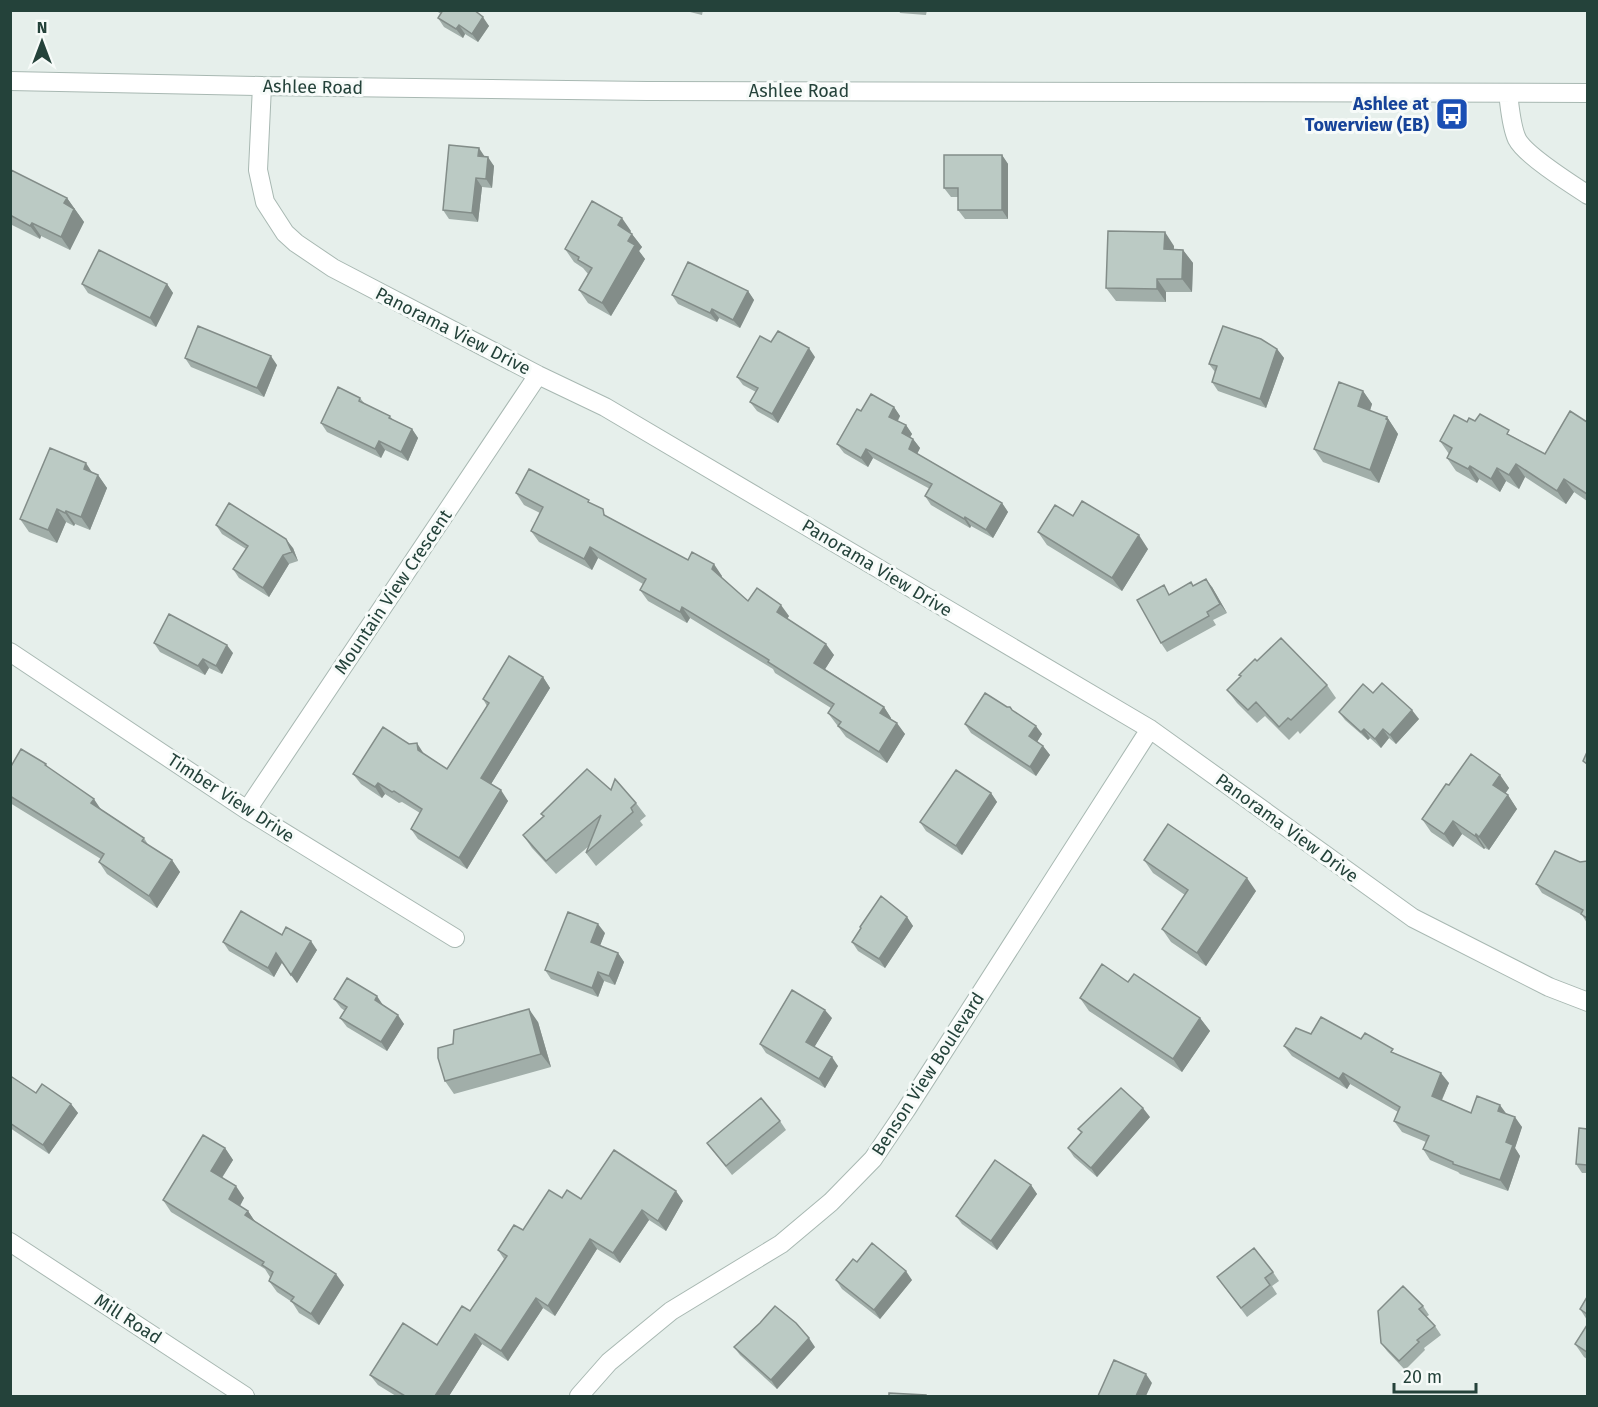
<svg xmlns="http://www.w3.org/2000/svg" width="1598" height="1407" viewBox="0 0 1598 1407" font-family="'Fira Sans',sans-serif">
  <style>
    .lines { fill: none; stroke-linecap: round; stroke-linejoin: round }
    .street-casing { stroke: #a8b8b2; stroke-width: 20 }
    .street { stroke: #fff; stroke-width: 18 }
    .wall { fill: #a1aea9 }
    .shaded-wall { fill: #838d89 }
    .building { fill: #bbcac4; stroke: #838d89; stroke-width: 1.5 }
    .labels { text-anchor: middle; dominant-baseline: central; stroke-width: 6; stroke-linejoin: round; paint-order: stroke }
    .street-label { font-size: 18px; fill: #24423a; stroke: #f7fbf9 }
    .transit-label { font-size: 18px; font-weight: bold; fill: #164399; stroke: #f7fbf9; text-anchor: end }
  </style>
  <rect width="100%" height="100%" fill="#e6efeb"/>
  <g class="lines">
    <defs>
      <path id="street" d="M10 81 262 86 647 91 1588 93
        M262 86 258 170 265 202 285 233 296 243 333 268 538 375 605 407 1150 729 1413 918 1549 987 1588 1002
        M1508 93C1510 108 1511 126 1517 139 1525 155 1571 184 1588 195
        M10 652 247 810 455 938
        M247 810 538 375
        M10 1242 245 1396
        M579 1396 609 1362 671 1311 781 1244 831 1202 873 1159 906 1110 1150 729"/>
    </defs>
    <use href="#street" class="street-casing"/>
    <use href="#street" class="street"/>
  </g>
  <path class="wall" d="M435 10H474L489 26 478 42 465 34 463 38 444 27 438 18 441 14Z
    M682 10H703L702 15Z
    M899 10H927L926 15 900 13Z
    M1002 155 1008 164V219H965L958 210V197H951L944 188Z
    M484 156 494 166 492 188 482 187 478 222 449 219 443 210Z
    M10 172 67 198 84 222 70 250 41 236 40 239 10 224Z
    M631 231 630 232 642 247 639 251 645 259 611 316 588 303 579 290 588 274 583 268 574 262 565 249Z
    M1174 246V249L1183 250 1193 263 1192 292H1166V302L1116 301 1106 288Z
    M82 284H167L173 293 156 327 88 293Z
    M748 291 754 300 740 328 719 318 717 322 678 304 672 295Z
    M1277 349 1284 358 1266 408 1218 391 1212 382 1215 372 1209 364Z
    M815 357 778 423 757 411 750 402 756 392 743 385 737 377Z
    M185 358 277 365 264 397 191 367Z
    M1363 391 1372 404 1370 411 1387 417 1398 434 1379 483 1323 462 1314 449Z
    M360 398 365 404 390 416 393 420 412 429 418 438 408 461 385 450 381 458 327 432 321 423Z
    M894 407 900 416 898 421 906 425 912 434 910 437 913 439 920 448 917 454 1002 503 1008 512 993 538 971 526 970 528 931 505 925 496 930 489 873 458 868 467 844 453 837 444 861 411Z
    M1475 421 1514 437 1545 454 1587 422V501L1574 492 1566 504 1525 477 1519 489 1506 481 1500 492 1479 479 1477 483 1456 471 1447 458 1449 454 1440 441 1467 422Z
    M93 473 98 475 107 488 90 530 75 524 74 526 66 522 57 543 29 532 20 519Z
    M516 493 591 504 608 517 688 560 722 576 721 577 748 601 789 616 787 619 834 655 825 669 884 707 891 718V719L905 734 887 763 846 737 828 713 831 708 775 673 773 669 690 618 687 623 648 601 640 590 643 584 598 558 592 570 539 542 531 531 540 513 524 505Z
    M1073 516 1148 549 1122 591 1047 545 1038 532Z
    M216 525 293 548 298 561 289 564 269 597 239 578 233 569 246 549 222 534Z
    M1193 586 1212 587 1227 613 1213 620 1216 625 1167 652 1161 643 1170 594Z
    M154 643 233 653 222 674 209 668 205 675 160 652Z
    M1257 661 1327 685 1336 698 1300 734 1298 731 1289 740 1265 716 1257 723 1237 703 1227 690Z
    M543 677 550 688 491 784 508 801 467 869 418 839 411 829 420 813 402 802 399 803 385 794 382 798 361 784 353 774 424 754 447 769 487 706 483 699Z
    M1373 693 1419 719 1396 744 1389 738 1381 748 1370 738 1368 740 1345 720 1339 712Z
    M1013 711 1042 734 1037 742 1043 746 1050 755 1036 776 971 733 965 724Z
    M46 764 49 769 102 810 144 838 149 846 172 860 180 872 157 908 107 874 99 862 101 859 10 803V768Z
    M1500 775 1509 788 1505 794 1508 795 1517 809 1489 850 1485 848 1484 849 1462 834 1453 847 1431 832 1422 819 1449 785Z
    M611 790 636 803 646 816 640 821 643 825 596 866 586 853 589 846 556 874 532 848 523 835 543 817 541 814Z
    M991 793 997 802 962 855 926 831 920 822Z
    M1144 860 1256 891 1206 966 1171 942 1162 929 1185 895 1153 873Z
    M1587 861V923L1582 915 1542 893 1536 884 1580 862Z
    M907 917 913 926 885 968 858 951 852 942 861 929 860 927Z
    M605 933 600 945 618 953 624 962 615 985 604 981 598 997 551 979 545 970Z
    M282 935 317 950 297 983 282 962 274 977 229 951 223 942Z
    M1128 982 1200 1018 1210 1031 1182 1072 1089 1011 1080 998Z
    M334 999 383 1005 404 1024 387 1051 347 1027 340 1018 345 1011 341 1008Z
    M832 1018 814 1047 838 1066 825 1088 766 1053 760 1044Z
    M538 1022 551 1067 454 1094 445 1081Z
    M1311 1034 1361 1039 1397 1054 1449 1083 1442 1100 1471 1113 1507 1114 1522 1127 1515 1148 1520 1156 1508 1191 1460 1174 1458 1172 1430 1160 1423 1149 1426 1142 1402 1132 1394 1121 1398 1112 1350 1084 1347 1089 1292 1056 1284 1046Z
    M10 1080 36 1093 71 1104 78 1113 49 1154 10 1128Z
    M1150 1117 1097 1177 1074 1157 1068 1148 1081 1133 1078 1129Z
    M780 1121 786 1130 732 1175 707 1143Z
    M1587 1129V1173H1582L1576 1164Z
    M225 1148 233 1160 222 1178 244 1198 240 1206 248 1211 255 1222 344 1285 319 1325 299 1313 292 1302 277 1292 269 1281 270 1277 265 1269 171 1212 163 1200Z
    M1031 1185 1037 1194 997 1250 962 1224 956 1216Z
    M562 1198 683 1201 666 1231 649 1220 620 1263 597 1249 555 1316 543 1308 508 1361 482 1344 449 1396H396L378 1385 370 1375 437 1345 470 1311 504 1259 498 1250Z
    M857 1262 912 1280 880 1319 842 1289 836 1280Z
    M1273 1272 1279 1281 1272 1286 1277 1294 1247 1317 1217 1277Z
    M1587 1297V1320L1580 1309Z
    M1423 1306 1429 1315 1426 1317 1435 1326 1441 1335 1424 1348 1425 1350 1405 1370 1387 1351 1381 1343Z
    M1587 1325V1359L1584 1357 1575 1344Z
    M734 1347H815L777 1389 740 1355Z"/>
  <path class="shaded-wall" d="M483 17 489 26 478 42 472 34Z
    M459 25 465 34 463 38 456 29Z
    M479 148 485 157 478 156Z
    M1002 155 1008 164V219L1002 210Z
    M488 157 494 166 492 188 486 179Z
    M476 178 482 187 478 222 472 213Z
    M67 198 84 222 70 250 61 237 64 203Z
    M622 218 631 231 627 238 618 225Z
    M32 223 41 236 40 239 30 226Z
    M1165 232 1174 246 1173 262 1164 249Z
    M632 234 642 247 639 251 645 259 611 316 602 303 628 241Z
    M1183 250 1193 263 1192 292 1182 279Z
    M1157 279 1166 292V302L1157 289Z
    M167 284 173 293 156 327 150 318Z
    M748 291 754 300 740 328 733 320Z
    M712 309 719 318 717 322 710 313Z
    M809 348 815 357 778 423 772 414Z
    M1277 349 1284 358 1266 408 1260 399Z
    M271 356 277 365 264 397 257 388Z
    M1363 391 1372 404 1367 419 1358 406Z
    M894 407 900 416 895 425 889 417Z
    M1387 417 1398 434 1379 483 1370 470Z
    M906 425 912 434 908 441 902 433Z
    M412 429 418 438 408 461 401 452Z
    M913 439 920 448 915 458 909 449Z
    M379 441 385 450 381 458 375 449Z
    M866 449 873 458 868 467 861 458Z
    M86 463 95 477 84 469Z
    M1516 464 1525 477 1519 489 1509 475Z
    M1470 466 1479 479 1477 483 1468 469Z
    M1497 468 1506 481 1500 492 1491 479Z
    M98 475 107 488 90 530 81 517Z
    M1564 479 1574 492 1566 504 1557 491Z
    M1002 503 1008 512 993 538 986 530Z
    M57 509 66 522 57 543 48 530Z
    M66 511 75 524 74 526 65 513Z
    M965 517 971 526 970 528 964 519Z
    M1139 535 1148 549 1122 591 1112 578Z
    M286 539 293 548 298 561 292 552Z
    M590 547 598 558 592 570 584 559Z
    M283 555 289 564 269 597 263 588Z
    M714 564 722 576 720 580 712 569Z
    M1206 579 1212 587 1227 613 1220 604Z
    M781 605 789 616 784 623 777 612Z
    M682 607 690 618 687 623 680 612Z
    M826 644 834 655 822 674 814 663Z
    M227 645 233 653 222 674 216 666Z
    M203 659 209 668 205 675 198 666Z
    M543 677 550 688 488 789 481 778Z
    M884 707 891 718 888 724 880 713Z
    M1412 710 1419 719 1396 744 1390 735Z
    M897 723 905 734 887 763 879 752Z
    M1036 726 1042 734 1035 745 1029 736Z
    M1364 729 1370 738 1368 740 1361 732Z
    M1383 729 1389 738 1381 748 1375 739Z
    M417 743 424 754 418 750Z
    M1043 746 1050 755 1036 776 1030 767Z
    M1500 775 1509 788 1502 798 1493 785Z
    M378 783 385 794 382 798 375 787Z
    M501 790 508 801 467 869 459 858Z
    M991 793 997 802 962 855 956 846Z
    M1508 795 1517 809 1489 850 1479 837Z
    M94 799 102 811 91 803Z
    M1453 821 1462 834 1453 847 1444 834Z
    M1476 834 1485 848 1484 849 1475 836Z
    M172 860 180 872 157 908 149 896Z
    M1247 878 1256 891 1206 966 1197 953Z
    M907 917 913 926 885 968 879 959Z
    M598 924 605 933 598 951 591 942Z
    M311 941 317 950 297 983 291 975Z
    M276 953 283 961 274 977 268 968Z
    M618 953 624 962 615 985 609 976Z
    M598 972 604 981 598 997 592 988Z
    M377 996 383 1005 381 1009 375 1000Z
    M529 1009 538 1022 551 1067 541 1054Z
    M825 1010 832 1018 812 1051 806 1042Z
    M398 1015 404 1024 387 1051 381 1042Z
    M1200 1018 1210 1031 1182 1072 1173 1059Z
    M832 1057 838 1066 825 1088 819 1079Z
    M1343 1073 1350 1084 1347 1089 1339 1079Z
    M1441 1073 1449 1083 1439 1106 1432 1096Z
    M71 1104 78 1113 49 1154 43 1145Z
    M1500 1105 1508 1116 1498 1111Z
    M1143 1108 1150 1117 1097 1177 1091 1168Z
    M1515 1117 1522 1127 1515 1148 1520 1156 1508 1191 1500 1180 1506 1142Z
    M225 1148 233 1160 219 1182 211 1171Z
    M1031 1185 1037 1194 997 1250 991 1241Z
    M236 1186 244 1198 237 1211 229 1199Z
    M676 1191 683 1201 666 1231 658 1221Z
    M642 1210 649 1220 620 1263 613 1253Z
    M248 1211 256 1223 245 1215Z
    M590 1239 597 1249 555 1316 548 1306Z
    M906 1271 912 1280 880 1319 874 1310Z
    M336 1274 344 1285 319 1325 311 1314Z
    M536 1298 543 1308 508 1361 501 1351Z
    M475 1334 482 1344 449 1396H435Z
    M809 1338 815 1347 777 1389 771 1380Z
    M1146 1374 1152 1383 1146 1396H1136Z"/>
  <path class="building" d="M443 10H474L483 17 472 34 459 25 456 29 438 18Z
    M449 145 479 148 478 156 488 157 486 179 476 178 472 213 443 210Z
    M944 155H1002V210H958V188H944Z
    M11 170 67 198 64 203 74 209 61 237 32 223 30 226 10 215Z
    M592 201 622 218 618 225 632 234 628 241 635 245 602 303 579 290 592 268 578 260 579 257 565 249Z
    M1108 231 1165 232 1164 249 1183 250 1182 279H1157V289L1106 288Z
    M99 250 167 284 150 318 82 284Z
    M688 262 748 291 733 320 712 309 710 313 672 295Z
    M198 326 271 356 257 388 185 358Z
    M1223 326 1261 339 1277 349 1260 399 1212 382 1217 366 1209 364Z
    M778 331 809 348 772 414 750 402 758 388 737 377 760 336 771 342Z
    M1339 382 1363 391 1358 406 1387 417 1386 419 1388 420 1370 470 1314 449Z
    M338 387 360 398 359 401 390 416 389 418 412 429 401 452 379 441 375 449 321 423Z
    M871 394 894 407 889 417 906 425 902 433 913 439 909 449 1002 503 986 530 965 517 964 519 925 496 932 484 866 449 861 458 837 444 857 409 861 411Z
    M1570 411 1587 422V494L1564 479 1557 491 1516 464 1509 475 1497 468 1491 479 1470 466 1468 469 1447 458 1452 448 1440 441 1454 415 1467 422 1469 418 1475 421 1480 414 1509 430 1507 434 1545 454Z
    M50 448 86 463 84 469 98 475 81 517 66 511 65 513 57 509 48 530 20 519Z
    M529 469 589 500 588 502 603 509 604 515 688 560 692 552 714 564 712 569 748 601 757 588 781 605 777 612 826 644 814 663 884 707 880 713 897 723 879 752 838 726 841 722 828 713 834 704 768 662 769 660 682 607 680 612 640 590 646 579 590 547 584 559 531 531 543 507 516 493Z
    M1082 501 1139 535 1112 578 1038 532 1055 505 1073 516Z
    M229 503 286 539 292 552 283 555 263 588 233 569 248 546 216 525Z
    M1206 579 1220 604 1207 612 1209 616 1161 643 1137 600 1164 585 1169 595 1191 582 1193 586Z
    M169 614 227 645 216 666 203 659 198 666 154 643Z
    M1281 638 1327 685 1291 720 1288 718 1279 727 1256 702 1248 710 1227 690 1241 676 1239 675 1255 659 1257 661Z
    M509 656 543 677 481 778 501 790 459 858 411 829 422 809 394 791 392 792 378 783 375 787 353 774 383 727 409 744 417 743 418 750 447 769 489 703 483 699Z
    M1382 683 1412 710 1390 735 1383 729 1375 739 1364 729 1361 732 1339 712 1363 684 1373 693Z
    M985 693 1007 707H1010L1012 710 1036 726 1029 736 1043 746 1030 767 965 724Z
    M21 749 46 764 45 765 94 799 91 803 144 838 142 841 172 860 149 896 99 862 104 854 10 796V768Z
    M1587 752V764L1583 761Z
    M1471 754 1500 775 1493 785 1508 795 1479 837 1476 834 1475 836 1453 821 1444 834 1422 819 1446 784 1449 785Z
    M587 769 611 790 615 779 636 803 631 808 633 812 586 853 601 815 546 861 523 835 544 816 541 814Z
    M956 770 991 793 956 846 920 822Z
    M1168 824 1247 878 1197 953 1162 929 1188 890 1144 860Z
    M1555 851 1580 862 1587 861V918L1581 914 1583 910 1536 884Z
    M881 896 907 917 879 959 852 942 861 928 860 927Z
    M241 911 282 935 286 927 311 941 291 975 276 953 268 968 223 942Z
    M568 912 598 924 591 942 618 953 609 976 598 972 592 988 545 970Z
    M1102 964 1128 982 1134 974 1200 1018 1173 1059 1080 998Z
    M347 978 377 996 375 1000 398 1015 381 1042 340 1018 347 1007 334 999Z
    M792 990 825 1010 806 1042 832 1057 819 1079 760 1044Z
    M529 1009 541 1054 445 1081 438 1058V1048L453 1044 454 1030Z
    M1321 1017 1361 1039 1365 1033 1393 1049 1391 1052 1441 1073 1432 1096 1471 1113 1477 1096 1500 1105 1498 1111 1515 1117 1506 1142 1513 1145 1500 1180 1453 1164V1162L1423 1149 1429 1136 1394 1121 1400 1107 1343 1073 1339 1079 1284 1046 1296 1028 1311 1034Z
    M12 1077 36 1093 42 1084 71 1104 43 1145 10 1123V1080Z
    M1121 1088 1143 1108 1091 1168 1068 1148 1082 1132 1078 1129Z
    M761 1098 780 1121 726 1166 707 1143Z
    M1579 1128 1587 1129V1165L1576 1164Z
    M203 1135 225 1148 211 1171 236 1186 229 1199 248 1211 245 1215 336 1274 311 1314 291 1301 294 1297 269 1281 273 1272 262 1265 264 1262 163 1200Z
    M614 1150 676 1191 658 1221 642 1210 613 1253 590 1239 548 1306 536 1298 501 1351 475 1334 435 1396H405L370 1375 403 1323 437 1345 462 1306 470 1311 507 1256 498 1250 514 1225 523 1230 549 1190 562 1198 567 1190 581 1199Z
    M995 1160 1031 1185 991 1241 956 1216Z
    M872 1243 906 1271 874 1310 836 1280 853 1259 857 1262Z
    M1254 1248 1273 1272 1265 1278 1270 1285 1241 1308 1217 1277Z
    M1403 1286 1423 1306 1419 1309 1435 1326 1417 1340 1419 1342 1399 1361 1381 1343 1378 1311Z
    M1587 1297V1314L1580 1309Z
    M775 1306 796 1323 809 1338 771 1380 734 1347 760 1323Z
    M1587 1325V1352L1575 1344Z
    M1114 1360 1146 1374 1136 1396H1139H1098Z
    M889 1393 926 1395V1396H889Z"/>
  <defs>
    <symbol id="bus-square" viewBox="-11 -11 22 22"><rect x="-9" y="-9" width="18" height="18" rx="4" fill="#1a4fb4" stroke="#f7fbf9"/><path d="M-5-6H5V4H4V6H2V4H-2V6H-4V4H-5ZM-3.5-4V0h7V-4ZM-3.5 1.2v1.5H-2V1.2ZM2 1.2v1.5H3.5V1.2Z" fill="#fff"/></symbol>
  </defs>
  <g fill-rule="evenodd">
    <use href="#bus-square" x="1433" y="95" width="38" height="38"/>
  </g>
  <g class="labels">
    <g class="street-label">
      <text transform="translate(313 87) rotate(1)">Ashlee Road</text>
      <text x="799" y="91">Ashlee Road</text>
      <text transform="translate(453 331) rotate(27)">Panorama View Drive</text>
      <text transform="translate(877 568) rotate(31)">Panorama View Drive</text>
      <text transform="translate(393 592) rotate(-56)">Mountain View Crescent</text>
      <text transform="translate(231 798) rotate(33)">Timber View Drive</text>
      <text transform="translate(1287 828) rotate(36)">Panorama View Drive</text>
      <text transform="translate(928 1074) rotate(-57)">Benson View Boulevard</text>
      <text transform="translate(128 1319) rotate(33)">Mill Road</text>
    </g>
    <g class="transit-label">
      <text x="1429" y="104">Ashlee at<tspan x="1429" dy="21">Towerview (EB)</tspan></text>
    </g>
  </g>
  <rect width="1598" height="1407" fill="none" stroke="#24423a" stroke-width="24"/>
  <g transform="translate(42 42)" stroke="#f7fbf9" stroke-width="4.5" paint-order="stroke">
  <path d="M0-4.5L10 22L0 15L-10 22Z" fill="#24423a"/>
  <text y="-9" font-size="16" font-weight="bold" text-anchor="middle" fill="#24423a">N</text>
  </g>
  <path d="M1394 1383v9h82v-9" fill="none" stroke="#24423a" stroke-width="3"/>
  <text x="1403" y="1383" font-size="18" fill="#24423a" stroke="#f7fbf9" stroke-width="4.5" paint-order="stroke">20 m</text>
</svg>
